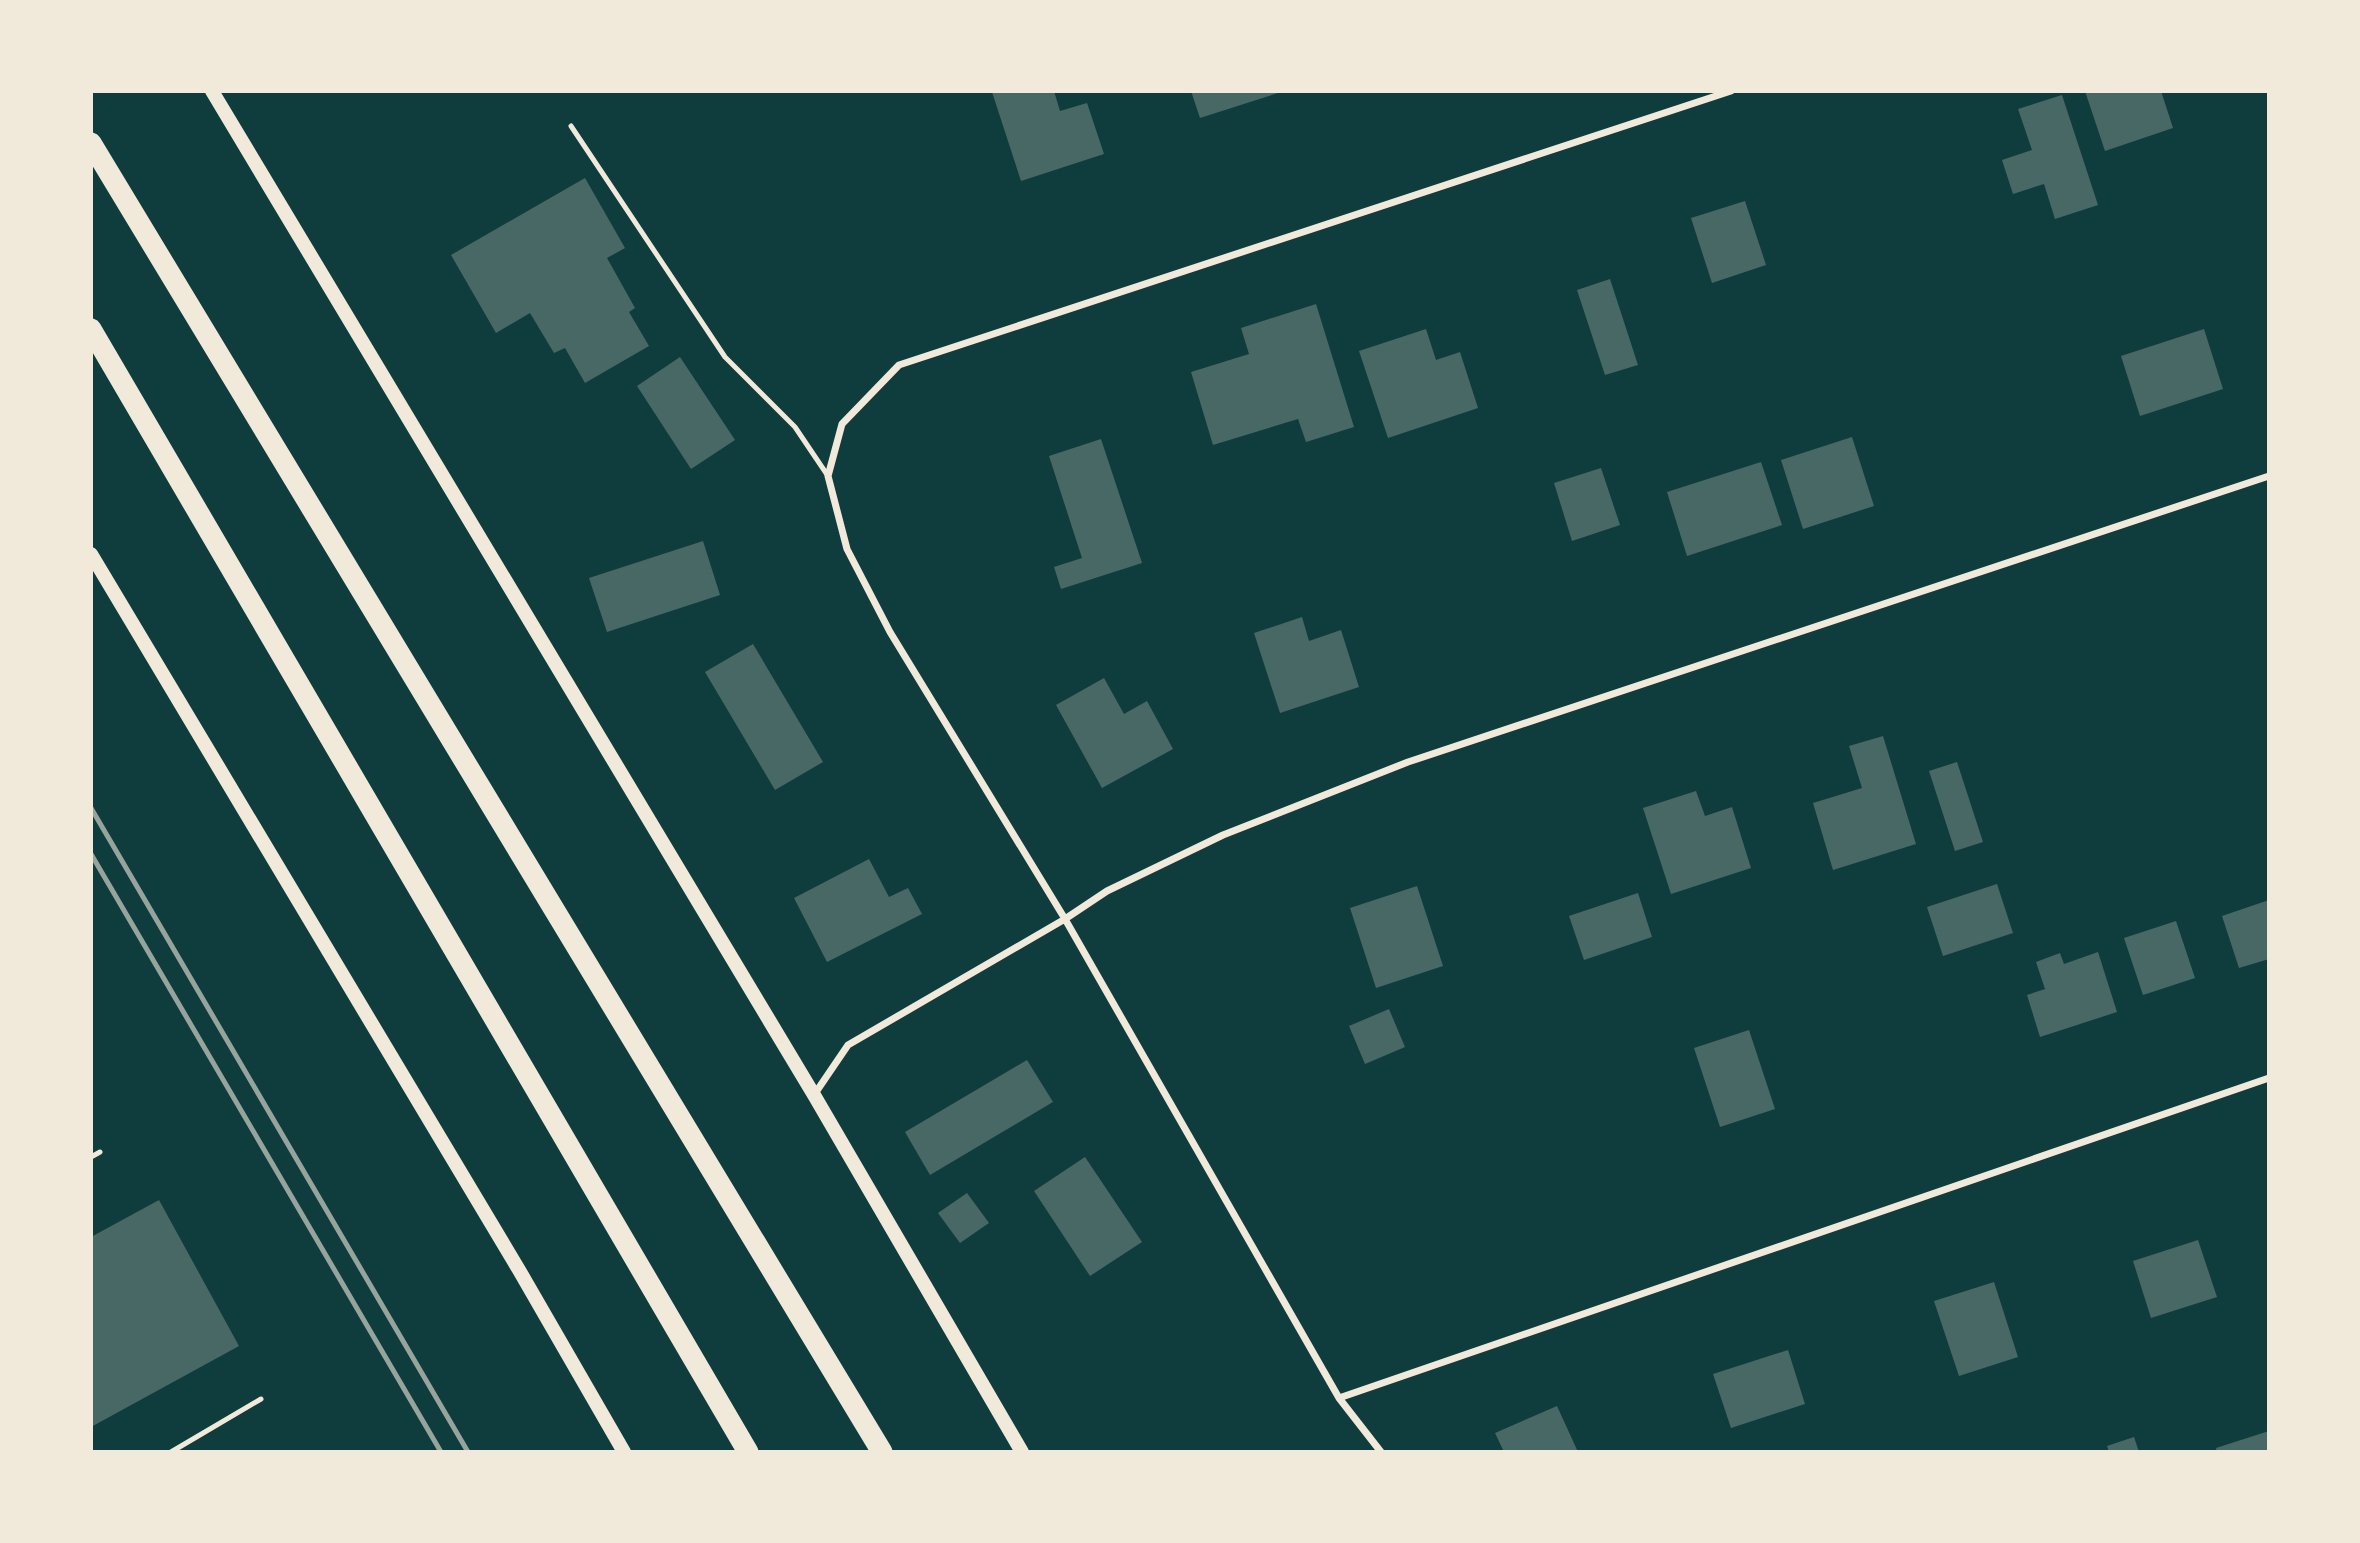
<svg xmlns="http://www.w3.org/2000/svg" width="2360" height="1543" viewBox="0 0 2360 1543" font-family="Roboto,sans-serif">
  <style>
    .building { fill: #486865 }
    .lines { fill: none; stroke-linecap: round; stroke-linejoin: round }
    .service { stroke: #f1e9da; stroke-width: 5 }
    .minor { stroke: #f1e9da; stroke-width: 7 }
    .secondary { stroke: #f1e9da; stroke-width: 14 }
    .motorway { stroke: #f1e9da; stroke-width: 21 }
    .rail { stroke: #97a49c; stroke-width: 5 }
  </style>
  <rect width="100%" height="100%" fill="#0f3d3e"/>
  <path class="building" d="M1054 91 1060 111 1087 103 1104 154 1021 181 992 92Z
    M1191 91H1281V92L1200 118Z
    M2085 91H2161L2173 128 2105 151Z
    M2062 95 2098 205 2055 219 2044 184 2013 194 2002 160 2032 150 2018 109Z
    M585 178 625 248 607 258 635 308 629 312 649 346 585 383 565 348 554 353 530 313 496 333 451 255Z
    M1745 201 1766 265 1712 283 1691 218Z
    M1610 279 1638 365 1605 375 1577 290Z
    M1316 304 1354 427 1306 442 1298 419 1213 445 1191 372 1249 354 1241 328Z
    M1426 329 1436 360 1460 352 1478 408 1388 438 1359 351Z
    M2204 329 2223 389 2140 416 2121 356Z
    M680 357 735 440 691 469 637 386Z
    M1852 437 1874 506 1803 529 1781 460Z
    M1101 439 1142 563 1061 589 1054 567 1082 558 1049 456Z
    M1761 462 1782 525 1687 556 1667 492Z
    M1601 468 1620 525 1572 541 1554 483Z
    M703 541 720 595 607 632 589 578Z
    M1302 617 1309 641 1341 630 1359 687 1280 713 1254 633Z
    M753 644 823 762 775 790 705 672Z
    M1104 678 1124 714 1147 701 1173 749 1102 788 1056 705Z
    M1883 736 1916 844 1833 870 1813 803 1862 788 1849 746Z
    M1957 762 1983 842 1955 851 1929 771Z
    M1696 791 1705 816 1732 807 1751 868 1671 894 1643 808Z
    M869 859 889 897 908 888 922 914 827 962 794 898Z
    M1997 884 2013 933 1943 956 1927 907Z
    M1417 886 1443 966 1376 988 1350 908Z
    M1638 893 1652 937 1584 960 1569 916Z
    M2269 900V959L2239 968 2222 916Z
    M2176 921 2195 978 2143 995 2124 938Z
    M2098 952 2117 1012 2040 1037 2027 995 2045 989 2036 962 2060 953 2064 964Z
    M1389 1009 1405 1047 1365 1064 1349 1026Z
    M1749 1030 1775 1109 1720 1127 1694 1048Z
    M1027 1060 1053 1102 930 1175 905 1132Z
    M1085 1157 1142 1242 1090 1276 1034 1191Z
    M967 1193 989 1223 960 1243 938 1213Z
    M159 1200 239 1346 91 1427V1237Z
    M2198 1240 2217 1297 2151 1318 2133 1261Z
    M1994 1282 2018 1357 1959 1376 1934 1301Z
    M1788 1350 1805 1404 1731 1428 1713 1374Z
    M1557 1406 1578 1452H1504L1495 1433Z
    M2269 1431V1452H2217L2216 1448Z
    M2134 1437 2139 1452H2109L2107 1446Z"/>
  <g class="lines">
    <path class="service" d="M571 126 725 357 795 427 828 476
      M91 1157 100 1152
      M171 1452 261 1399"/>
    <path class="minor" d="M814 1095 848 1045 1065 919 1107 891 1223 835 1408 762 2269 476
      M1339 1398 2269 1078
      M1381 1452 1339 1398 1065 919 890 632 847 549 828 476 842 424 899 365 1731 91"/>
    <path class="secondary" d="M212 91 814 1095 1022 1452
      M91 554 519 1270 624 1452"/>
    <path class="motorway" d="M91 143 882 1452
      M91 329 748 1452"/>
    <path class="rail" d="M91 808 468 1452
      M91 854 441 1452"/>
  </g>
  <rect width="2360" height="1543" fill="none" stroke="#f1e9da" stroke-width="186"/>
</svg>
